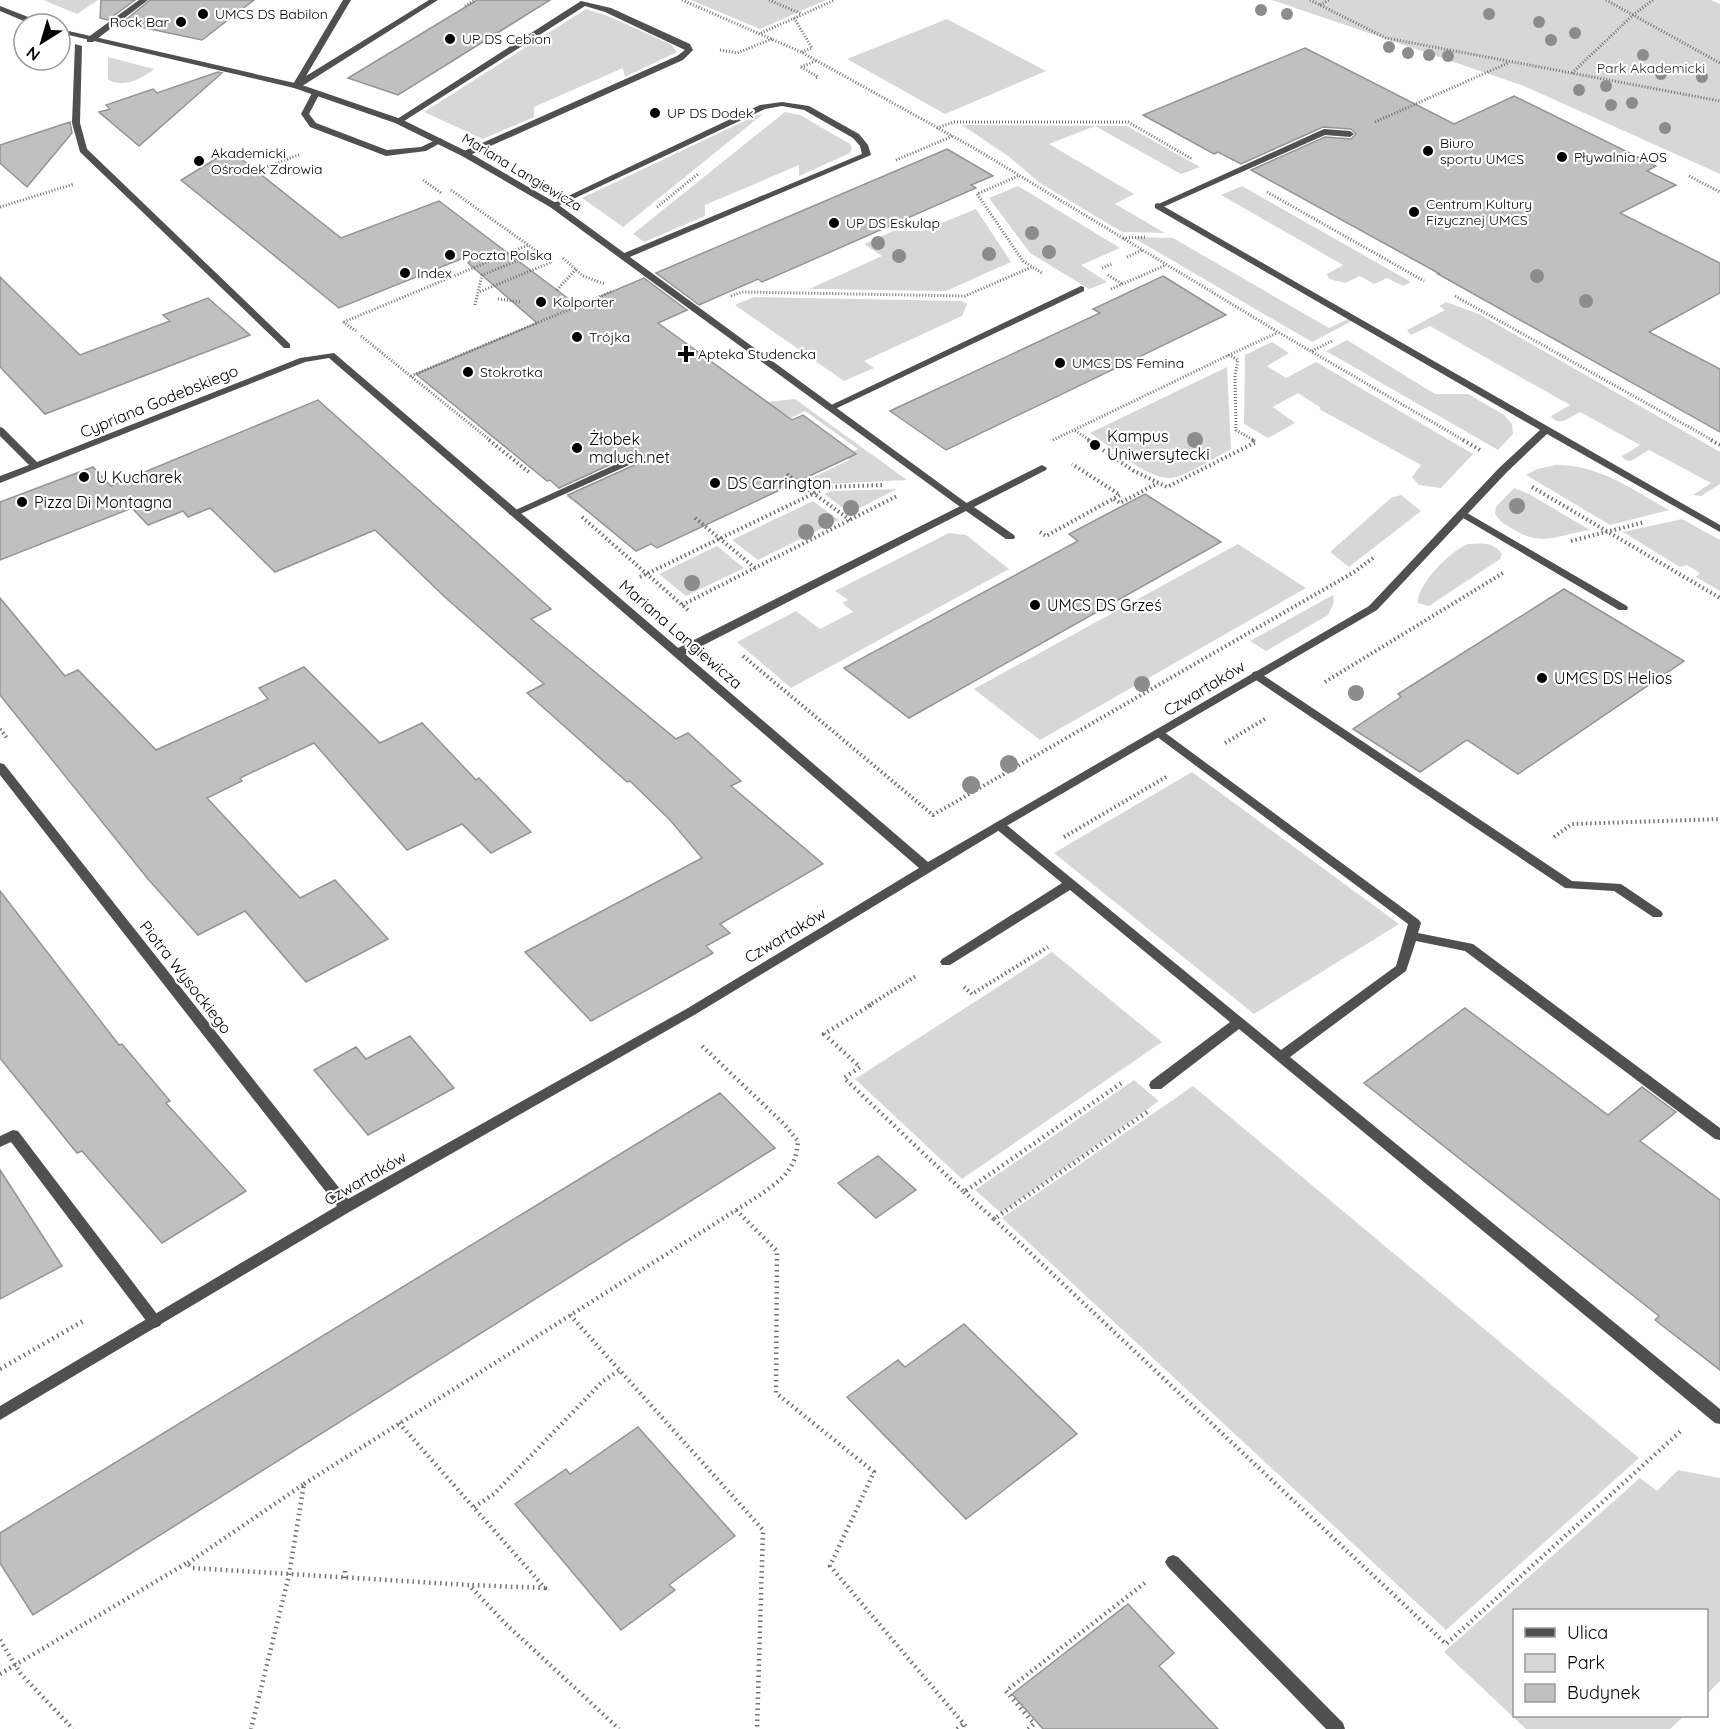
<svg xmlns="http://www.w3.org/2000/svg" width="1720" height="1729" viewBox="0 0 1720 1729" font-family="Quicksand,sans-serif">
  <style>
    .green { fill: #d7d7d7 }
    .building { fill: #c0c0c0; stroke: #949494; stroke-width: 1.5 }
    .lines { fill: none; stroke-linecap: round; stroke-linejoin: round }
    .path-far2 { stroke: #727272; stroke-width: 3; stroke-dasharray: 1 2; stroke-linecap: butt }
    .path-far1 { stroke: #727272; stroke-width: 4; stroke-dasharray: 1.5 3; stroke-linecap: butt }
    .path { stroke: #727272; stroke-width: 4.5; stroke-dasharray: 1.5 4; stroke-linecap: butt }
    .service { fill: #505050; fill-rule: evenodd }
    .pedestrian { fill: #505050; fill-rule: evenodd }
    .minor { fill: #505050; fill-rule: evenodd }
    .tree { fill: #8c8c8c }
    .poi-dot { fill: #000; stroke: #fff; stroke-width: 2 }
    .labels { text-anchor: middle; dominant-baseline: central; stroke-width: 4.5; stroke-linejoin: round; paint-order: stroke }
    .far-poi-label { font-size: 14px; fill: #000; stroke: #fff; text-anchor: start }
    .far-park-label { font-size: 14px; fill: #2e2e2e; stroke: #fff }
    .far-street-label { font-size: 14px; fill: #000; stroke: #fff }
    .street-label { font-size: 16px; fill: #000; stroke: #fff }
    .poi-label { font-size: 16px; fill: #000; stroke: #fff; text-anchor: start }
  </style>
  <rect width="100%" height="100%" fill="#fff"/>
  <path class="green" d="M43 0H98L77 14Z
    M691 0H826L760 29Z
    M1272 0H1711L1720 4V174L1524 86Z
    M586 9 608 16 672 45 677 52 625 77 623 68 534 107V117L483 139 424 112Z
    M947 19 1046 71 945 114 847 59Z
    M108 57 154 69C142 79 122 89 108 79Z
    M785 112 800 115 850 144 852 148 850 153 799 176V165L705 205V216L644 242 633 234Z
    M763 114 623 227 582 198 755 116Z
    M962 125 1127 126 1200 167 1181 174 1095 126 1049 144 1134 194 1115 204 1165 233 1122 232 1040 183 1008 156Z
    M1018 186 1120 248 1081 265 1107 282 1089 289 1030 253 989 198Z
    M1242 186 1411 282 1403 286 1387 278 1374 284 1360 276 1345 283 1329 279 1327 274 1343 265 1221 195Z
    M976 209 1011 262 946 291 809 289 882 256 864 244 893 231H922Z
    M1137 237 1173 238 1329 328 1348 319 1352 321 1312 342 1134 238Z
    M754 297 962 301 967 304 962 316 864 361 874 368 844 381 735 305Z
    M1446 302 1479 314 1720 452V484L1701 496 1693 495 1711 483 1649 450 1631 461 1625 460 1622 456 1640 445 1580 412C1570 417 1558 428 1551 416L1570 405 1430 326 1411 335 1407 330 1445 310 1439 306Z
    M1347 340 1435 394H1468L1504 415 1512 424 1513 434 1498 450 1326 351Z
    M1272 342 1289 353 1267 366 1286 378 1316 362 1473 454 1441 488 1419 485 1412 477 1421 465 1319 409 1321 408 1298 393 1273 407 1295 423 1268 438 1244 424 1245 355Z
    M1227 367 1231 449C1218 456 1184 477 1172 478 1148 480 1110 446 1090 433Z
    M795 399 907 480 826 484 815 489 805 481 849 460 845 456 858 449 805 411 791 418 785 414 587 512 566 496 768 402Z
    M1556 465C1600 465 1631 489 1669 510L1610 525 1526 475 1537 469Z
    M1514 488 1529 494 1590 530C1560 534 1542 548 1513 529 1506 525 1499 521 1495 514L1496 507Z
    M897 489 850 513 824 494 831 491Z
    M1401 495 1421 511 1349 567 1330 552 1391 498Z
    M813 501 839 520 758 560 732 540Z
    M1682 519 1720 540V591L1696 577 1700 573 1687 565 1680 567 1623 532Z
    M949 533 966 535 1009 569 791 688 737 642 796 611 820 629 853 612 842 603 848 600 835 591Z
    M1238 544 1306 588 1040 740 974 689Z
    M1469 544C1482 543 1494 542 1502 554L1500 559 1429 606 1418 603C1416 585 1453 548 1469 544Z
    M717 546 744 568 686 596 659 574Z
    M1333 595 1334 602 1328 615 1266 651 1250 641Z
    M1192 772 1399 924 1254 1014 1054 853Z
    M1052 952 1162 1042 962 1179 855 1079Z
    M1134 1080 1159 1101 1001 1213 975 1190Z
    M1193 1086 1639 1458 1446 1630 1002 1218Z
    M1678 1470 1720 1478V1681L1707 1694 1706 1610H1514V1716H1684L1670 1729H1526L1444 1652 1640 1478 1657 1491Z"/>
  <path class="building" d="M101 0H135L108 20 100 18Z
    M150 0H254L202 40 122 23Z
    M477 0H550L398 95 348 78Z
    M1305 48 1454 124 1514 96 1656 166 1647 171 1676 185 1620 213 1720 263V293L1649 332 1720 369V432L1438 274H1440L1251 170 1325 137 1351 139 1356 134 1351 129 1323 127 1241 164 1218 152 1214 154 1143 115Z
    M218 72 222 73 139 146 99 112 110 109 106 105 153 89 157 93Z
    M70 122 72 133 27 187 0 163V145Z
    M947 149 993 176 971 185 976 188 762 282 758 279 699 305 656 273Z
    M230 150 341 238 439 201 578 306 644 278 687 310 658 323 792 420 803 415 856 454 657 548 651 544 636 551 568 495 639 463 640 457 633 454 559 488 550 480 547 481 416 374 537 323 468 263 476 253 339 308 181 180Z
    M1163 276 1226 315 946 450 890 411 1100 313 1093 309Z
    M0 277 80 355 170 321 163 315 208 298 250 335 45 414 0 367Z
    M318 400 551 609 531 619 676 739 688 733 741 781 731 786 823 864 720 924 730 933 706 946 713 953 591 1021 525 952 702 858 670 820 630 781 627 782 527 693 544 684 447 599 375 530 275 572 210 508 188 517 183 511 148 525 132 508 0 560V502L93 467 111 486Z
    M1145 494 1221 542 909 718 844 668 1078 541 1069 534Z
    M1564 589 1684 661 1518 774 1467 740 1420 772 1353 729 1401 697 1398 694Z
    M0 598 65 676 78 670 156 750 268 699 259 688 304 667 380 743 422 723 476 780 479 778 531 832 491 853 462 824 407 850 314 743 240 778 242 781 207 798 300 898 335 880 388 939 306 982 245 911 198 935 148 879 0 695Z
    M0 891 119 1045 122 1044 170 1101 166 1103 246 1191 162 1243 82 1151 77 1153 0 1058Z
    M1465 1008 1608 1115 1642 1087 1676 1112 1640 1141 1720 1200V1370L1655 1320 1659 1316 1364 1083Z
    M410 1036 454 1088 368 1135 314 1070 356 1047 366 1059Z
    M720 1093 775 1148 33 1615 0 1563V1533Z
    M878 1156 916 1190 876 1218 838 1183Z
    M0 1170 62 1266 0 1299Z
    M964 1324 1077 1434 966 1519 847 1397 898 1360 905 1367Z
    M638 1427 735 1536 669 1585 675 1590 621 1630 515 1504 566 1469 570 1474Z
    M1128 1604 1174 1653 1159 1666 1218 1729H1043L1012 1694Z"/>
  <g class="lines">
    <path class="path-far2" d="M682 0 801 52 974 148 1278 332 1465 441
      M769 0 802 14
      M1310 0 1386 38 1720 101
      M1606 0 1720 63
      M1320 5 1329 0
      M465 6 475 0
      M794 18 812 48 802 52
      M761 33 835 0
      M720 50 737 53 772 39
      M801 67 818 77 815 78
      M801 67 816 61
      M1572 73 1633 15 1653 0
      M1375 122 1508 63
      M937 128 954 122H1128L1192 159
      M896 160 953 136
      M256 171 301 154
      M1018 176 977 194 1023 261 1042 273
      M1689 176 1720 192
      M423 180 441 193
      M451 190 552 262 479 292
      M1267 192 1424 281
      M0 207 74 184
      M657 207 698 174
      M1123 238 1147 237
      M1127 257 1142 250
      M563 258 583 276 605 284
      M1102 268 1112 264
      M1108 275 1122 284
      M1111 289 1166 265
      M557 290 577 268
      M731 296 742 292 965 296 1032 267
      M1455 296 1714 441
      M498 299 520 302
      M475 305 482 275 539 252
      M343 322 356 331
      M344 322 528 245
      M361 336 491 441
      M1312 351 1332 341
      M411 376 613 291
      M1053 440 1074 430
      M1091 441 1074 430 1229 355
      M1255 441 1236 430 1235 375 1238 360 1229 355 1277 333"/>
    <path class="path-far1" d="M489 440 530 473
      M1088 440 1134 471 1167 487 1256 442
      M1252 440 1256 442
      M1463 440 1480 450
      M1711 440 1720 445
      M787 474 850 520
      M1532 487 1720 598
      M1114 499 1120 503 1158 483
      M582 517 689 611
      M695 518 755 568
      M1040 532 1046 536 1120 495 1072 464
      M1571 541 1645 522
      M640 577 827 487 882 485
      M682 605 897 496
      M743 656 933 815 1354 572 1373 558
      M1325 682 1503 573
      M0 729 7 738
      M1225 743 1265 719
      M1064 837 1166 777
      M1554 837 1572 824 1720 819
      M964 987 972 994 1048 947
      M868 1006 916 976"/>
    <path class="path" d="M871 1005 824 1034 860 1067 844 1078 964 1192 1123 1082
      M964 1192 994 1219 1147 1112
      M736 1210 777 1251 776 1393 874 1472 830 1566 968 1729
      M994 1219 1446 1644 1682 1430
      M570 1315 763 1530 757 1729
      M0 1369 85 1320
      M399 1423 545 1588 469 1585
      M304 1484 760 1195C782 1179 796 1170 798 1141L785 1125 701 1045
      M474 1507 494 1494 603 1381 620 1370
      M188 1563 304 1484 289 1575 251 1729
      M345 1571V1578
      M0 1640 20 1673 73 1729
      M0 1674 187 1563 192 1568 469 1585 507 1625 619 1729
      M957 1729 965 1723
      M1028 1729 1034 1724 1006 1691 1146 1582"/>
    <path class="service" d="M139 0H148L93 42H87V38Z
      M343 0H351L306 76 429 0H438L299 88H293L292 86Z
      M581 1 611 8 690 44 693 50 683 60 468 156H462V152L677 56 685 50 605 12 585 6 401 123 394 121Z
      M313 91 320 93 309 114 316 123 387 150 421 147 440 138 444 141 426 151 386 156 310 127 301 114Z
      M782 102 809 106 859 134 868 145 871 155 625 259 622 258V254L862 154 860 146 853 138 804 110 782 106 765 109 556 207 549 205 760 105Z
      M1324 129 1350 131 1354 134 1350 137 1325 135 1161 208 1154 206Z
      M1081 286 1084 287V291L833 410 830 411 825 408Z
      M634 456 639 459 638 461 518 515H510L509 513Z
      M1042 465 1047 468 1046 470 974 507 1014 535 1015 537 1014 539H1006L966 511 682 656H674L673 653 674 650Z
      M1462 510 1627 606 1628 608 1627 610H1619L1458 515 1457 513Z
      M1257 671 1572 881 1621 884 1661 911 1663 914 1661 917H1653L1614 891 1565 888 1253 678 1251 675 1253 672Z
      M1160 729 1419 920 1421 923 1418 933 1473 944 1720 1128V1140L1715 1139 1465 951 1416 941 1406 971 1290 1057 1720 1409V1424L1715 1423 1239 1029 1161 1089H1151L1149 1085 1151 1081 1230 1022 1070 890 950 965H942L940 962 942 959 1062 883 995 828 993 825 999 821 1003 822 1281 1050 1396 966 1408 924 1156 736 1154 733Z
      M13 1130 18 1131 160 1318 162 1322 160 1326 155 1328 150 1326 11 1142 0 1147V1136Z
      M1173 1555 1178 1557 1343 1723 1345 1729H1326L1168 1567 1165 1562 1168 1557Z"/>
    <path class="pedestrian" d="M75 44 82 46 80 123 87 149 290 344V348H284L80 152 72 123Z"/>
    <path class="minor" d="M0 6 41 22 42 24H31L0 11Z
      M60 29 299 84 401 119 468 152 556 203 972 507 971 509H963L550 207 462 156 395 123 294 88 60 33Z
      M1158 203 1720 525V532L1547 434 1507 472 1377 610 1003 828 696 1014 351 1211 0 1420V1406L337 1206 0 775V763L4 764 348 1199 688 1008 919 868 329 358 305 362 0 483V476L29 465 0 436V427L3 428 37 462 300 358 334 353 928 862 1369 606 1499 468 1540 430 1155 208V204Z"/>
  </g>
  <g class="tree">
    <circle cx="1261" cy="10" r="6"/>
    <circle cx="1287" cy="14" r="6"/>
    <circle cx="1489" cy="14" r="6"/>
    <circle cx="1539" cy="22" r="6"/>
    <circle cx="1575" cy="33" r="6"/>
    <circle cx="1551" cy="40" r="6"/>
    <circle cx="1389" cy="47" r="6"/>
    <circle cx="1408" cy="53" r="6"/>
    <circle cx="1429" cy="55" r="6"/>
    <circle cx="1643" cy="55" r="6"/>
    <circle cx="1448" cy="56" r="6"/>
    <circle cx="1661" cy="74" r="6"/>
    <circle cx="1702" cy="77" r="6"/>
    <circle cx="1606" cy="86" r="6"/>
    <circle cx="1579" cy="90" r="6"/>
    <circle cx="1632" cy="103" r="6"/>
    <circle cx="1611" cy="105" r="6"/>
    <circle cx="1665" cy="128" r="6"/>
    <circle cx="1032" cy="233" r="7"/>
    <circle cx="878" cy="243" r="7"/>
    <circle cx="1049" cy="252" r="7"/>
    <circle cx="989" cy="254" r="7"/>
    <circle cx="899" cy="256" r="7"/>
    <circle cx="1537" cy="276" r="7"/>
    <circle cx="1586" cy="301" r="7"/>
    <circle cx="1195" cy="440" r="8"/>
    <circle cx="1517" cy="506" r="8"/>
    <circle cx="851" cy="508" r="8"/>
    <circle cx="826" cy="521" r="8"/>
    <circle cx="806" cy="532" r="8"/>
    <circle cx="692" cy="583" r="8"/>
    <circle cx="1142" cy="684" r="8"/>
    <circle cx="1356" cy="693" r="8"/>
    <circle cx="1009" cy="764" r="9"/>
    <circle cx="971" cy="785" r="9"/>
  </g>
  <g class="poi-dot">
    <circle cx="203" cy="14" r="6"/>
    <circle cx="181" cy="22" r="6"/>
    <circle cx="450" cy="39" r="6"/>
    <circle cx="655" cy="113" r="6"/>
    <circle cx="1428" cy="151" r="6"/>
    <circle cx="1562" cy="157" r="6"/>
    <circle cx="199" cy="161" r="6"/>
    <circle cx="1414" cy="212" r="6"/>
    <circle cx="834" cy="223" r="6"/>
    <circle cx="450" cy="255" r="6"/>
    <circle cx="405" cy="273" r="6"/>
    <circle cx="541" cy="302" r="6"/>
    <circle cx="577" cy="337" r="6"/>
    <path d="M683 345h6v6h6v6h-6v6h-6v-6h-6v-6h6z"/>
    <circle cx="1060" cy="363" r="6"/>
    <circle cx="468" cy="372" r="6"/>
    <circle cx="1095" cy="445" r="6"/>
    <circle cx="577" cy="448" r="6"/>
    <circle cx="84" cy="477" r="6"/>
    <circle cx="715" cy="483" r="6"/>
    <circle cx="22" cy="502" r="6"/>
    <circle cx="1035" cy="605" r="6"/>
    <circle cx="1542" cy="678" r="6"/>
  </g>
  <g class="labels">
    <g class="far-poi-label">
      <text x="215" y="14">UMCS DS Babilon</text>
      <text x="169" y="22" text-anchor="end">Rock Bar</text>
      <text x="462" y="39">UP DS Cebion</text>
      <text x="667" y="113">UP DS Dodek</text>
      <text x="1440" y="143">Biuro<tspan x="1440" dy="16">sportu UMCS</tspan></text>
      <text x="211" y="153">Akademicki<tspan x="211" dy="16">Ośrodek Zdrowia</tspan></text>
      <text x="1574" y="157">Pływalnia AOS</text>
      <text x="1426" y="204">Centrum Kultury<tspan x="1426" dy="16">Fizycznej UMCS</tspan></text>
      <text x="846" y="223">UP DS Eskulap</text>
      <text x="462" y="255">Poczta Polska</text>
      <text x="417" y="273">Index</text>
      <text x="553" y="302">Kolporter</text>
      <text x="589" y="337">Trójka</text>
      <text x="698" y="354">Apteka Studencka</text>
      <text x="1072" y="363">UMCS DS Femina</text>
      <text x="480" y="372">Stokrotka</text>
    </g>
    <g class="far-park-label">
      <text x="1651" y="68">Park Akademicki</text>
    </g>
    <g class="far-street-label">
      <text transform="translate(522 172) rotate(31)">Mariana Langiewicza</text>
    </g>
    <g class="street-label">
      <text transform="translate(159 401) rotate(-22)">Cypriana Godebskiego</text>
      <text transform="translate(681 634) rotate(41)">Mariana Langiewicza</text>
      <text transform="translate(1204 688) rotate(-31)">Czwartaków</text>
      <text transform="translate(785 935) rotate(-31)">Czwartaków</text>
      <text transform="translate(186 977) rotate(52)">Piotra Wysockiego</text>
      <text transform="translate(365 1178) rotate(-30)">Czwartaków</text>
    </g>
    <g class="poi-label">
      <text x="1107" y="436">Kampus<tspan x="1107" dy="18">Uniwersytecki</tspan></text>
      <text x="589" y="439">Żłobek<tspan x="589" dy="18">maluch.net</tspan></text>
      <text x="96" y="477">U Kucharek</text>
      <text x="727" y="483">DS Carrington</text>
      <text x="34" y="502">Pizza Di Montagna</text>
      <text x="1047" y="605">UMCS DS Grześ</text>
      <text x="1554" y="678">UMCS DS Helios</text>
    </g>
  </g>
  <rect x="1513" y="1609" width="195" height="108" fill="#ffffff" stroke="#999999" stroke-width="1.5"/>
  <rect x="1525" y="1628" width="30" height="9" fill="#505050" stroke="#999999" stroke-width="1.5"/>
  <text x="1567" y="1639" font-size="18" fill="#000000">Ulica</text>
  <rect x="1525" y="1654" width="30" height="18" fill="#d7d7d7" stroke="#999999" stroke-width="1.5"/>
  <text x="1567" y="1669" font-size="18" fill="#000000">Park</text>
  <rect x="1525" y="1684" width="30" height="18" fill="#c0c0c0" stroke="#999999" stroke-width="1.5"/>
  <text x="1567" y="1699" font-size="18" fill="#000000">Budynek</text>
  <g transform="translate(42 42) rotate(217)"><circle r="28" fill="#ffffff" stroke="#999999" stroke-width="1.5"/>
  <path d="M0-4.5L10 22L0 15L-10 22Z" fill="#000000"/>
  <text y="-9" font-size="16" font-weight="bold" text-anchor="middle" fill="#000000">N</text>
  </g>
</svg>
